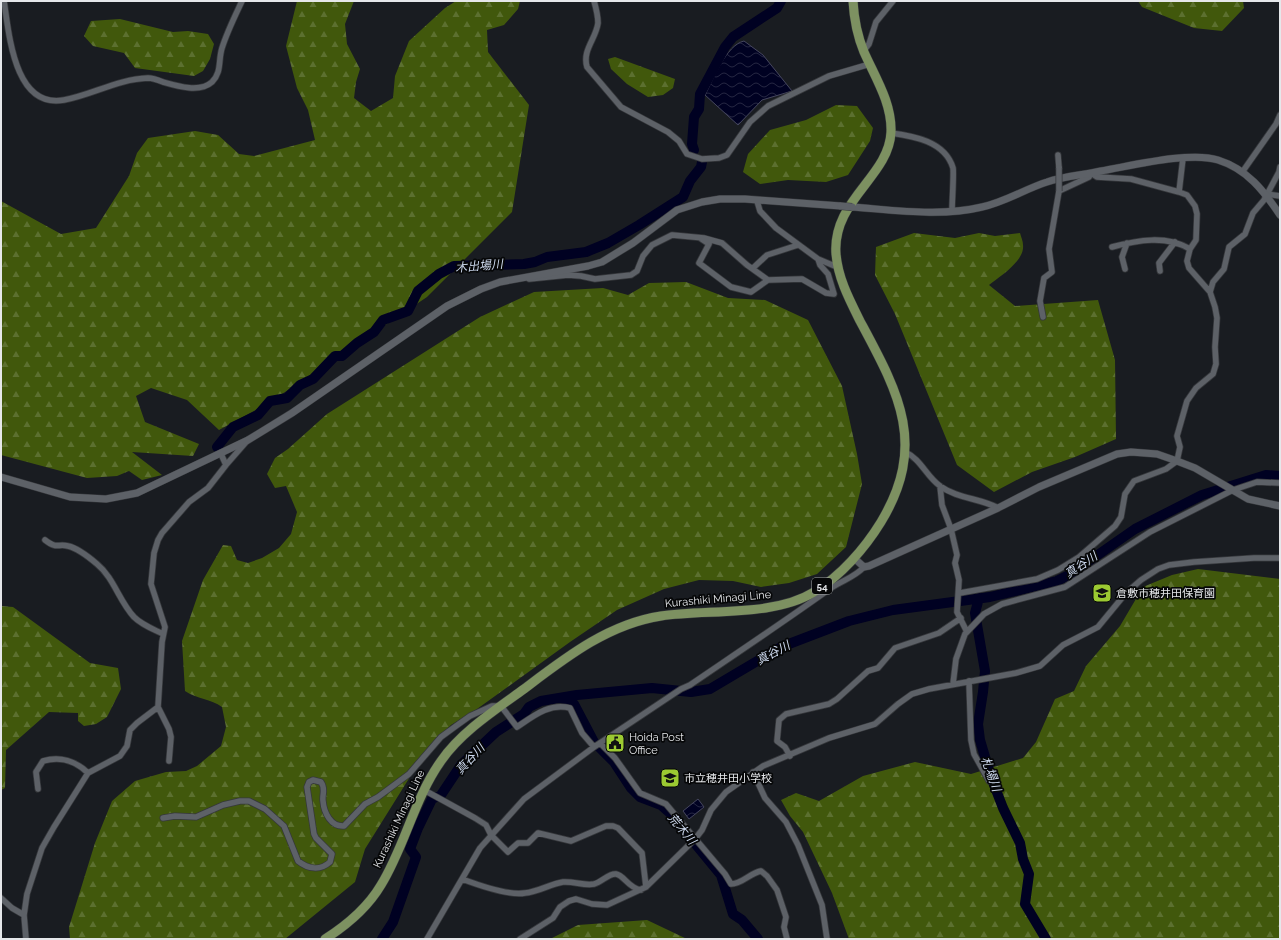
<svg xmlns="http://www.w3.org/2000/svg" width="1281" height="940" viewBox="0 0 1281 940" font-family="Raleway,'Noto Sans JP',sans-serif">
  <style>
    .forest { fill: url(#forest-firs) }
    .water { fill: url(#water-waves); stroke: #45465e }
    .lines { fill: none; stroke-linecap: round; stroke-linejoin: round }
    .river { stroke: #000122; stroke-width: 10 }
    .minor-casing { stroke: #36383c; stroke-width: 7 }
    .tertiary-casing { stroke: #36383c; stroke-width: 8 }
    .primary-casing { stroke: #36383c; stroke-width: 10 }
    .minor { stroke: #5d6167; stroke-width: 5.5 }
    .tertiary { stroke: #5d6167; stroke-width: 7 }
    .primary { stroke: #7d9161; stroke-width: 9 }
    .minor-bridge-casing { stroke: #36383c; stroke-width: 7; stroke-linecap: butt }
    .tertiary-bridge-casing { stroke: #36383c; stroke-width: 8; stroke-linecap: butt }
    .minor-bridge { stroke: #5d6167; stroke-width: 5.5 }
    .tertiary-bridge { stroke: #5d6167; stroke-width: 7 }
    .labels { text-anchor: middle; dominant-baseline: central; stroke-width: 3.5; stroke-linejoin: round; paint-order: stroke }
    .shield { fill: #060708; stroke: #a2a4a6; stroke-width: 1 }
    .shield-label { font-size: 10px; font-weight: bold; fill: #e5e7ea }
    .poi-label { font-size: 11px; fill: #e5e7ea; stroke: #060708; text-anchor: start }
    .street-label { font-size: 11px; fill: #e5e7ea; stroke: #060708 }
    .water-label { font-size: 12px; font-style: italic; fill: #cdd9ee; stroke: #060708 }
  </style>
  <defs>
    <pattern id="forest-firs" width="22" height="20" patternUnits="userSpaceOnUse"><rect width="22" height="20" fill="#41580c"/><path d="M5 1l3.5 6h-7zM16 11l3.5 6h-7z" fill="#5c7030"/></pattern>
    <pattern id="water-waves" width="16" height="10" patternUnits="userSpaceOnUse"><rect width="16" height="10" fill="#000122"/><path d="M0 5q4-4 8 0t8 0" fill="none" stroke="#252642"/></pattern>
  </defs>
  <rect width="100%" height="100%" fill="#191c21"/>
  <path class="forest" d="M297 1H354L345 24 347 44 360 69 356 82 354 98 371 111 393 98 395 76 409 41 445 8 456 1H520L518 9 504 25 487 30 488 52 529 105 512 212 427 297 270 402 219 430 187 400 151 388 136 396 145 422 199 444 193 456 132 452 162 475 142 480 129 471 117 476 87 478 1 455V201L61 234 96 228 129 176 137 153 148 138 195 131 218 135 239 154 254 156 315 140 308 110 297 88 286 46Z
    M1138 1H1243L1244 8 1222 31 1194 28 1142 7Z
    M120 19 173 32 188 31 208 34 214 44 210 59 203 71 194 76 135 68 124 53 93 46 84 36 91 21Z
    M615 57 675 79 673 88 663 95 648 97 627 84 611 69 608 59Z
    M836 105 857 106 873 128 870 141 848 175 826 182 788 180 760 184 743 172 748 154 770 130 806 120Z
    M914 233 955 238 979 233 995 236 1020 233C1021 237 1023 241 1023 245 1025 261 999 277 989 285L1015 306 1098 300 1115 360 1116 439 1075 457 1032 472 994 492 957 465 895 314 875 275 876 247Z
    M686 282 728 298 765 300 808 320 842 386 857 454 862 484 846 547 817 574 789 583 761 587 733 581 699 580 664 589 617 610 570 642 477 709 451 725 428 748 365 849 355 882 285 939H70L69 927 95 843 112 801 135 781 166 772 186 771 197 766 221 746 226 727 222 707C211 699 197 699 185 691L182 641 203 580 223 545 231 546 237 560 248 563 262 558 279 548 291 534 297 512 286 486 275 488 267 474 275 458 288 449 327 414 480 317 534 292 603 288 628 295 649 283Z
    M1198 569 1280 579V939H849L832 893 803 832 790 816 781 800 796 793 819 801 863 776 915 762 971 774 1023 758 1036 742 1055 699 1074 691 1086 666 1120 626 1143 587 1172 575Z
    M1 606 13 607 90 663 118 668 121 689 107 717 96 724 84 726 78 721V713L49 712 6 750 5 788 1 790Z
    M647 920 687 939H550L578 925Z"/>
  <path class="water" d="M744 41 763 55 792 91 762 100 738 125 705 95C713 80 726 45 744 41Z
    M698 799 704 807 689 819 683 811Z"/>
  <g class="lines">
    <path class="river" d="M694 150 692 144 694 117 699 109 700 94 725 47 733 37 777 8 781 1
      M217 447 233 427 258 415 270 401 287 398 300 385 313 379 335 356H342L357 343 374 332 383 320 408 311 418 291 439 274 454 266 524 264 535 262 547 257 586 252 608 243 639 225 683 197 690 181 701 167 702 162
      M979 598 975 613 985 671 983 692 978 724 980 740 991 777 1003 808 1020 843 1023 859 1029 874 1025 904 1046 939
      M560 698 574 704 594 742 614 762 631 788 640 797 661 805 670 813 721 875 733 914 742 920 758 939
      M382 939 393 922 416 857 410 849 418 828 432 799 441 795 461 765 496 732 524 714 529 707 541 701 577 695 652 688 691 692 710 689 781 647 849 621 893 610 990 597 1057 581 1069 575 1135 529 1202 495 1266 475 1280 476"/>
    <defs>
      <path id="minor" d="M4 1C9 33 14 109 64 100 92 95 118 79 148 78 153 78 158 80 163 82 177 86 200 93 212 82 222 72 218 61 222 48 227 32 235 16 242 1
        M594 1C596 8 598 16 598 23 596 39 582 50 587 67L621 107 668 132 679 141 687 154 702 159 719 158 727 155 750 122 768 106 829 76 870 64
        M863 49H865L869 44 876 22 893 1
        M891 133C913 136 945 141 953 168 954 173 952 202 952 211
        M1058 155 1059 168
        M1243 171 1276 124 1280 115
        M1179 192 1183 158
        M1266 194 1280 196
        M757 201 760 211 776 228 818 259 837 267
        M700 238 709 244 699 263 731 287 751 292 768 280
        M1112 247C1138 240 1166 235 1190 249
        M753 268 767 255 798 245
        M1125 269 1122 257 1127 243
        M1160 271 1159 263 1175 242
        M529 279 568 275 581 276 595 279 631 275 637 271 643 256 652 245 672 235 704 238 722 243 747 265 768 280 802 279 826 293 834 294 828 274 820 265 818 259
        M1210 292 1213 282 1224 269 1229 247 1245 234 1253 213 1264 200 1279 172 1280 167
        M905 452C921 459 926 476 940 486 958 499 980 498 998 508
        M226 465 247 441
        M940 486 942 505 951 529 957 555 955 563 959 580 957 612 967 632
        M45 540C58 550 57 543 68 546 77 548 90 558 97 564 114 578 119 601 134 617 142 625 153 629 163 634
        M960 593 1037 579 1058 570 1079 557 1115 526 1121 517 1125 494 1134 481 1166 469 1177 461 1180 447 1177 436 1187 401 1196 388 1213 374 1216 364 1215 347 1217 318 1215 307 1210 292 1189 268 1187 261 1190 249 1196 240 1197 214 1195 206 1187 195 1179 192 1131 179 1097 177 1091 173 1089 177 1059 191 1049 249 1052 272 1044 278 1040 301 1043 317
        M969 681 971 740 974 754 989 781
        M953 684 956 659 965 634 984 614 1002 604 1065 587 1150 532 1233 490 1257 482 1280 483
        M600 743 615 758 640 793 666 804 725 874 731 884C742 884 750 873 761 871L767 876 777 890 786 917 784 927 787 939
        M790 756 785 747 777 741 779 720 786 714 829 704 837 699 868 671 878 668 895 648 939 633 961 618
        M169 761 171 737 169 729 158 707 162 642 165 627 151 584 154 553 158 540 162 533 189 502 208 488 226 465 221 454
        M753 772 765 798 786 822 798 845 822 905 827 939
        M38 789 36 772 43 761C60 756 76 761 88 773
        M424 790 475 818 486 825 491 835 508 852 518 843H528L538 833 571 841 606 826H613L618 828 642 853 646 887
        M163 818 175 816 196 817 223 805 240 801H249L265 809 284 826 298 861C308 869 320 871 330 862L332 854 316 838 314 834 307 787 309 782 313 780 321 782C326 789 322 794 323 801 324 813 331 827 344 826L365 804 378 797 409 774 441 737 456 726 470 716 492 706H501L517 727C532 717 550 702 570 708L582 733 594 747
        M462 879C478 885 509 896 525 893 538 892 550 884 563 882 574 881 584 886 594 884 602 882 609 873 616 874 624 875 628 888 641 890
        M1 898 12 908 24 915
        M26 939 24 915 27 894 42 848 54 827 88 773 120 756 127 746 130 730 137 723 158 707
        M427 939 480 848 524 799 594 747 681 689 690 685C737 653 785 621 831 588 843 580 855 577 864 567
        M520 939 553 918 560 907 569 901 576 899 592 904 607 905 646 887 695 839 702 830 711 810 726 792 763 766 829 738 875 724 898 704 912 694 929 689 1016 673 1040 666 1063 645 1098 627 1126 593 1141 580 1158 569 1169 565 1194 562 1254 558H1280"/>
      <path id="tertiary" d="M852 207C894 210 941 217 982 207 1005 202 1025 189 1047 182 1064 176 1084 175 1101 171 1131 166 1190 151 1218 160 1247 169 1264 191 1280 215
        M1 477 70 497 106 499 137 493 248 440 292 413 447 306 481 289 500 282 588 266 602 262 633 243 677 210 702 202 720 199H745L841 206
        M854 558 864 567 869 566 998 508 1039 487 1117 454 1131 452 1157 454 1177 461 1195 468 1248 499 1280 506"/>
      <path id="primary" d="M325 939C347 925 368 907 381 885 405 846 414 799 441 761 461 732 495 710 524 689 565 658 608 624 661 616 707 609 774 617 814 592 841 576 865 548 881 522 928 444 898 392 860 321 849 299 838 278 836 254 832 200 889 177 891 132 892 103 875 77 864 52 857 35 854 19 853 1"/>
    </defs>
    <use href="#minor" class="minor-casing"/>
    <use href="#tertiary" class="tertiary-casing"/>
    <use href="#primary" class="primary-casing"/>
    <use href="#minor" class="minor"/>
    <use href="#tertiary" class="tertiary"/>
    <use href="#primary" class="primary"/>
    <defs>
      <path id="minor-bridge" d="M1059 191V168"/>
      <path id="tertiary-bridge" d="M841 206 852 207"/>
    </defs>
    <use href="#minor-bridge" class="minor-bridge-casing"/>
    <use href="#tertiary-bridge" class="tertiary-bridge-casing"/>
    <use href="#minor-bridge" class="minor-bridge"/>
    <use href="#tertiary-bridge" class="tertiary-bridge"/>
  </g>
  <defs>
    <symbol id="school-square" viewBox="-11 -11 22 22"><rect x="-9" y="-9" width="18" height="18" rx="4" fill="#9cca32" stroke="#060708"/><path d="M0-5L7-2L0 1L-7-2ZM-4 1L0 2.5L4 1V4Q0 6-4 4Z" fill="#111"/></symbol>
    <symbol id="civic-square" viewBox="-11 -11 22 22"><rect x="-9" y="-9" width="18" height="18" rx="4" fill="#9cca32" stroke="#060708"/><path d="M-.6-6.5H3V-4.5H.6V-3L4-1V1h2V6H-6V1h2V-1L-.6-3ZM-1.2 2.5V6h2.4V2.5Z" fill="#111"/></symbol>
  </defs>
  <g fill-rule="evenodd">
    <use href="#school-square" x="1091" y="582" width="22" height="22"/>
    <use href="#civic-square" x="604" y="732" width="22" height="22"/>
    <use href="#school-square" x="659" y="767" width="22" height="22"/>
  </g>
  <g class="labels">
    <rect class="shield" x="812" y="578" width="20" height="16" rx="3"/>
    <g class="shield-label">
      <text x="822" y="586">54</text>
    </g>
    <g class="poi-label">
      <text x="1116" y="593">倉敷市穂井田保育園</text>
      <text x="629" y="737">Hoida Post<tspan x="629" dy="13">Office</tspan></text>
      <text x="684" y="778">市立穂井田小学校</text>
    </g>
    <g class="street-label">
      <text transform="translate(718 599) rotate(-5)">Kurashiki Minagi Line</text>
      <text transform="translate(399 819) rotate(-65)">Kurashiki Minagi Line</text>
    </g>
    <g class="water-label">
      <text transform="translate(479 266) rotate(-5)">木出場川</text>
      <text transform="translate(1081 565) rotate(-34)">真谷川</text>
      <text transform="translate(773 653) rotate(-28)">真谷川</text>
      <text transform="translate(470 759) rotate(-47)">真谷川</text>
      <text transform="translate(991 774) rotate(70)">札場川</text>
      <text transform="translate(682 829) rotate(50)">荒木川</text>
    </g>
  </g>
  <rect width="1281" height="940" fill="none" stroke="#e5e7ea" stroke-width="4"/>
</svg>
